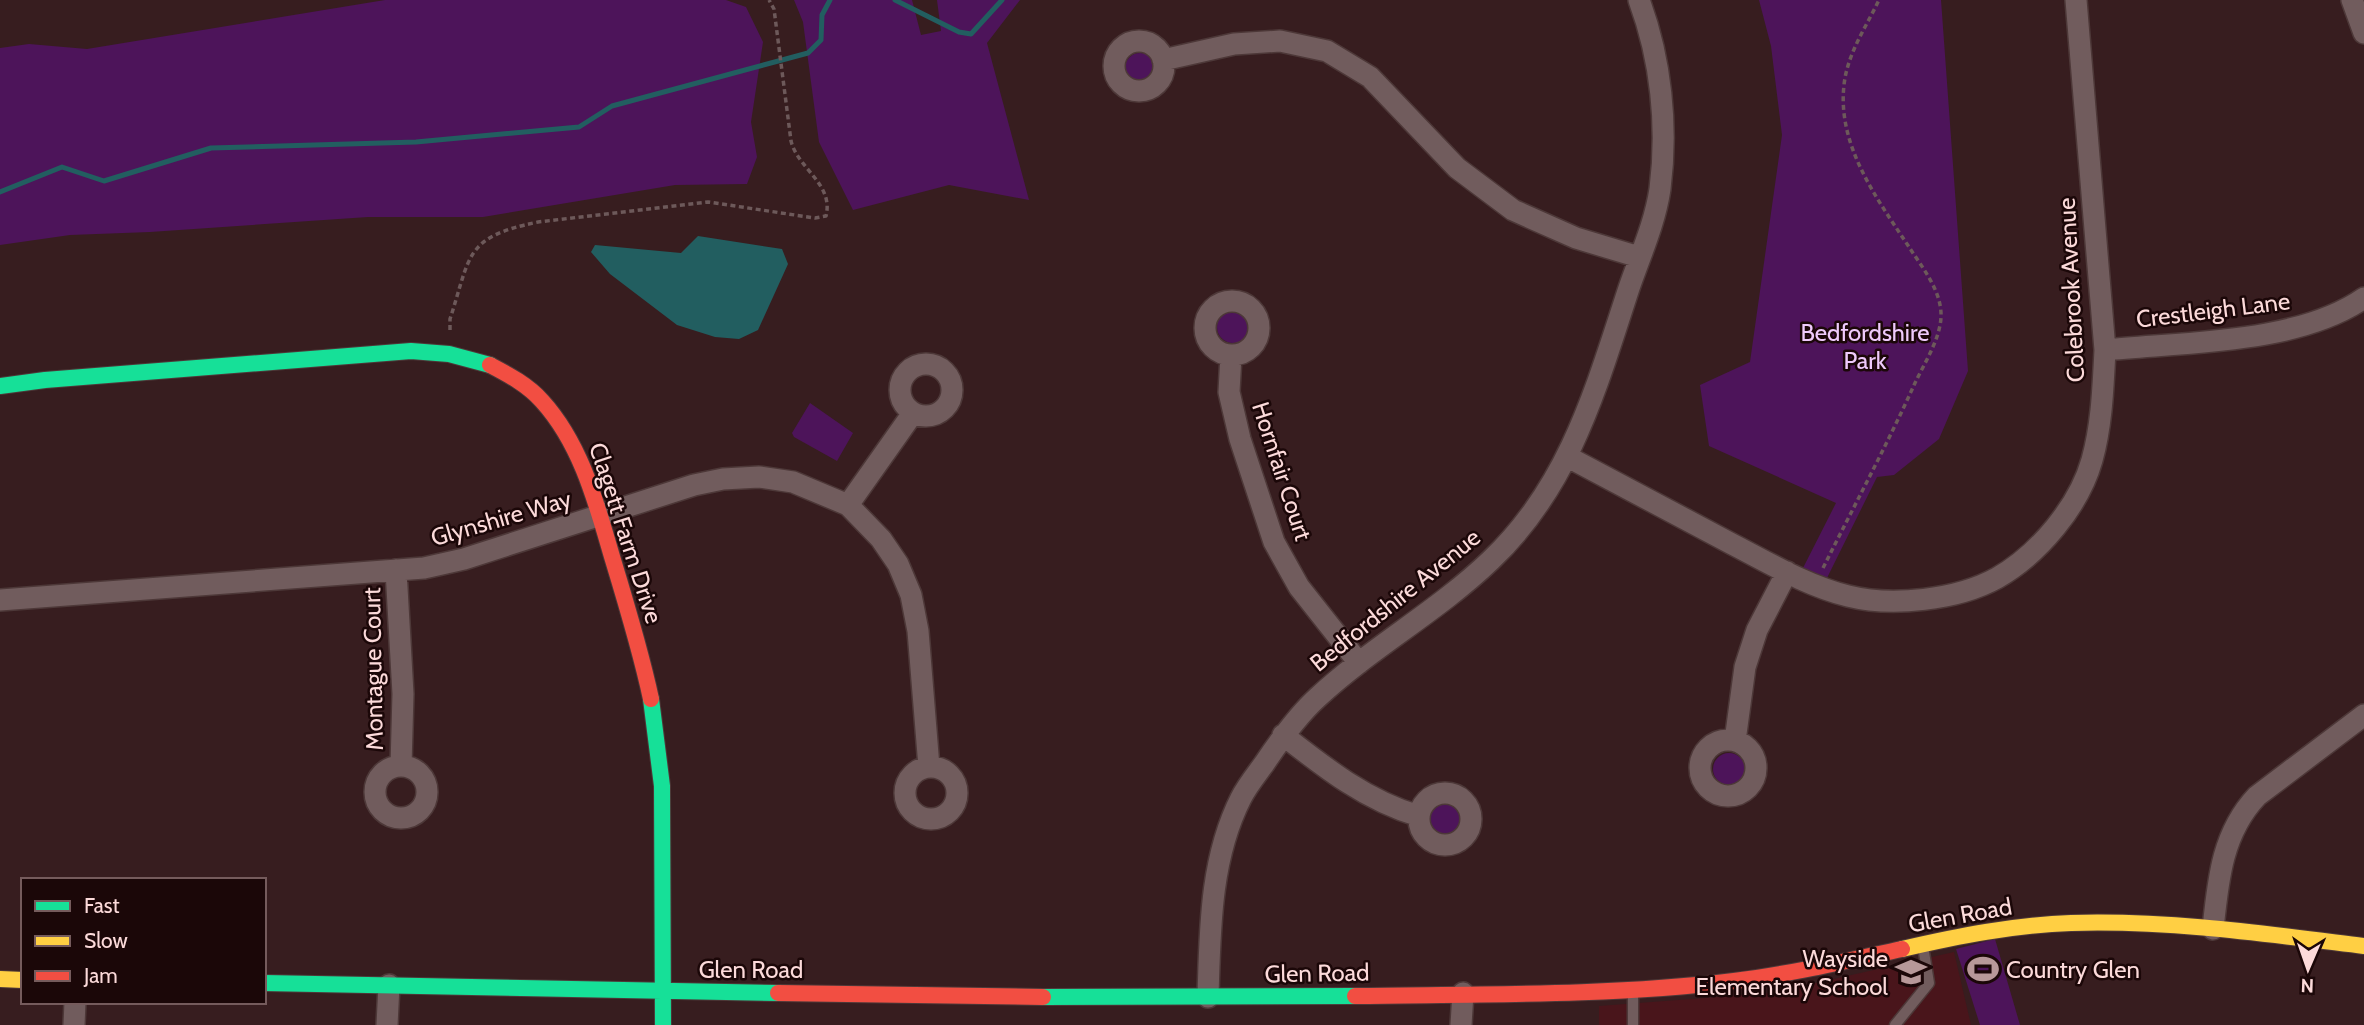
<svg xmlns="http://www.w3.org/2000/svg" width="2364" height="1025" viewBox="0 0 2364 1025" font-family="Cabin,sans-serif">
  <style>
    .built { fill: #49151b }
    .green { fill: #4d145a }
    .water { fill: #225e60 }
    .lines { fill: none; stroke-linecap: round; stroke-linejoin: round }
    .stream { stroke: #225e60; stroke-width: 5 }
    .lane-casing { stroke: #4d3838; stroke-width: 13 }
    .street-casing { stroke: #4d3838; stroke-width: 24 }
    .fast-casing { stroke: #4d3838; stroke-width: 18 }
    .slow-casing { stroke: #4d3838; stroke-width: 18 }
    .jam-casing { stroke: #4d3838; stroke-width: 18 }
    .path { stroke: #6d595a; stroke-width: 3.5; stroke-dasharray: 5 3.5; stroke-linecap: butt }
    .lane { stroke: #715c5d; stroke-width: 10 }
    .street { stroke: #715c5d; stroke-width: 21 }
    .fast { stroke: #16e098; stroke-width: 16 }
    .slow { stroke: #ffcf43; stroke-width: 16 }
    .jam { stroke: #f24e42; stroke-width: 16 }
    .labels { text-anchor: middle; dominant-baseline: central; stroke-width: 5; stroke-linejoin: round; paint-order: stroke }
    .street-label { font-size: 24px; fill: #fcdada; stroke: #1b0708 }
    .park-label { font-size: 24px; fill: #efcafc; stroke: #1b0708 }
    .poi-label { font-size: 24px; fill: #fcdada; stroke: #1b0708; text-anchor: end }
  </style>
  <rect width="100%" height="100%" fill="#371d1f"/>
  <path class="built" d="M1954 952 1971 1025H1599V1006L1771 993Z"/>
  <path class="green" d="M385 0H726L746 7 763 42 751 122 757 157 747 184 675 185 483 217H368L150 232 70 235 0 245V48L29 44 87 49Z
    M794 0H912L921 35 941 31 937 0H1020L987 43 1029 200 949 185 853 210 819 142 803 22Z
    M1759 0H1941L1968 371 1939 439 1894 475 1877 477 1826 580 1803 568 1836 503 1709 446 1700 385 1750 362 1782 135 1771 46Z
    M1125 68a15 15 0 1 1 30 0a15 15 0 1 1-30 0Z
    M1217 327a16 16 0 1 1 32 0a16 16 0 1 1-32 0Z
    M810 403 853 433 837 461 794 437 792 433Z
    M1713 769a16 16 0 1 1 32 0a16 16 0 1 1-32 0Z
    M1429 819a16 16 0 1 1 32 0a16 16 0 1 1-32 0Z
    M1995 939 2020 1025H1980L1956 949Z"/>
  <path class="water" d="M698 236 782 249 788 264 758 330 739 339 715 337 677 325 610 274 591 252 595 245 681 253Z"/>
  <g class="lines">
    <path class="stream" d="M895 0 959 32 971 34 1002 0
      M0 192 62 167 104 181 211 148 416 142 579 127 612 106 808 53 821 40 822 15 830 0"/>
    <defs>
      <path id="lane" d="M1633 992V1025
        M1895 1025 1929 983 1923 946"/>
      <path id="street" d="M2352 0 2364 33
        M1114 66a25 25 0 1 1 50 0a25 25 0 1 1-50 0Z
        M1163 60 1234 44 1280 41 1327 51 1370 77 1457 168 1513 210 1576 238 1639 257
        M1205 328a27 27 0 1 1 54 0a27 27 0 1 1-54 0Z
        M2105 350C2184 342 2298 344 2364 298
        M1231 355 1229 392 1240 439 1274 542 1299 587 1359 663
        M900 390a26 26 0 1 1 52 0a26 26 0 1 1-52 0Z
        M1568 457C1623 486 1677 515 1732 544 1769 563 1807 586 1848 596 1892 607 1957 600 1997 578 2039 554 2079 506 2092 460 2102 424 2103 387 2105 350L2076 0
        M848 505 913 413
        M396 570 403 694 401 766
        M0 600 424 568 464 559 694 485 723 479 759 477 793 482 848 505 881 539 898 564 911 595 918 631 929 767
        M1283 735C1325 768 1367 801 1419 816
        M1700 768a28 28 0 1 1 56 0a28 28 0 1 1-56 0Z
        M1735 741 1745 667 1757 630 1787 572
        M375 792a26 26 0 1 1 52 0a26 26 0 1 1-52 0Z
        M905 793a26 26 0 1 1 52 0a26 26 0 1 1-52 0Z
        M1419 819a26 26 0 1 1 52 0a26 26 0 1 1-52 0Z
        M2213 929C2218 880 2222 833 2257 796L2364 715
        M1208 997C1210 930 1210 859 1241 798 1247 786 1256 775 1264 764 1280 740 1297 716 1318 697 1372 647 1438 611 1491 560 1570 485 1596 388 1629 288 1640 256 1655 223 1660 189 1668 126 1661 59 1639 0
        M74 1025 75 1002
        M387 1025 389 985
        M1461 1025 1463 993"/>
      <path id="fast" d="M0 386 45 380 411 351 449 354 490 365
        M651 699 662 786 663 1025
        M264 983 778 993
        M1043 997 1355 996"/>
      <path id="slow" d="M1902 949C1958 936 2014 925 2071 923 2169 920 2267 934 2364 946
        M0 979 23 980"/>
      <path id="jam" d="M490 365C509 375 528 385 542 401 582 445 597 506 613 560 627 606 641 652 651 699
        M778 993 1043 997
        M1355 996C1481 994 1610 996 1734 981 1791 974 1846 961 1902 949"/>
    </defs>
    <use href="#lane" class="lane-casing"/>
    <use href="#street" class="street-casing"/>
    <use href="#fast" class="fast-casing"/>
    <use href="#slow" class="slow-casing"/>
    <use href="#jam" class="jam-casing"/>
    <path class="path" d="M450 330V319C471 255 464 237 538 222L708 202 815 218 826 216C834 184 798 169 791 141L774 9 769 0
      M1823 568C1854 506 1887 445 1915 383 1925 362 1942 336 1941 313 1940 289 1922 267 1909 247 1876 197 1834 142 1845 78 1850 50 1867 25 1879 0"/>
    <use href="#lane" class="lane"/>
    <use href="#street" class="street"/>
    <use href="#fast" class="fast"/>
    <use href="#slow" class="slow"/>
    <use href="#jam" class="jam"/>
  </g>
  <defs>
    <symbol id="stadium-bare" viewBox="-9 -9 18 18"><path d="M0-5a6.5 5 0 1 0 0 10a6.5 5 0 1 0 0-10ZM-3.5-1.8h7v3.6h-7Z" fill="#b79899" stroke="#1b0708" stroke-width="2.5" paint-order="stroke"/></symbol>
    <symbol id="school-bare" viewBox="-9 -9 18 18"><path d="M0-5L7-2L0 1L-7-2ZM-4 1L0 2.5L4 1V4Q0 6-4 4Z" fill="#b79899" stroke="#1b0708" stroke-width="2.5" paint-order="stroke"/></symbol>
  </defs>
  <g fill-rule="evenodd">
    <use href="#stadium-bare" x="1961" y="947" width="44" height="44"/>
    <use href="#school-bare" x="1889" y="950" width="44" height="44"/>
  </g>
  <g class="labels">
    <g class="street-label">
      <text transform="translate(2071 290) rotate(-93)">Colebrook Avenue</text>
      <text transform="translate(2213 310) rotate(-7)">Crestleigh Lane</text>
      <text transform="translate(1282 471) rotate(72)">Hornfair Court</text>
      <text transform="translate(501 518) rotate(-16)">Glynshire Way</text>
      <text transform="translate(626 533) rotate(72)">Clagett Farm Drive</text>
      <text transform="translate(1395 600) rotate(-39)">Bedfordshire Avenue</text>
      <text transform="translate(373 669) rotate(-91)">Montague Court</text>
      <text transform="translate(1960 915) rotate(-10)">Glen Road</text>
      <text x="751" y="969">Glen Road</text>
      <text transform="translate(1317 973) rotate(-1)">Glen Road</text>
    </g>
    <g class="park-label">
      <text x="1865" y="332">Bedfordshire<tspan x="1865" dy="28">Park</tspan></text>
    </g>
    <g class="poi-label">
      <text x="1888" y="958">Wayside<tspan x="1888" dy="28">Elementary School</tspan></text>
      <text x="2006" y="969" text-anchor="start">Country Glen</text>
    </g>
  </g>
  <rect x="21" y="878" width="245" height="126" fill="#1b0708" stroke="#755b5c" stroke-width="2"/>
  <rect x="35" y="901" width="35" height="10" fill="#16e098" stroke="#755b5c" stroke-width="2"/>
  <text x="84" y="913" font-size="21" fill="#fcdada">Fast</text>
  <rect x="35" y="936" width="35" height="10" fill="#ffcf43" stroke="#755b5c" stroke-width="2"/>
  <text x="84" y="948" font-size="21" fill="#fcdada">Slow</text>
  <rect x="35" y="971" width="35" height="10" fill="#f24e42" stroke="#755b5c" stroke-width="2"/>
  <text x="84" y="983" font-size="21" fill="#fcdada">Jam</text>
  <g transform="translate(2308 969) rotate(182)" stroke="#1b0708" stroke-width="5" paint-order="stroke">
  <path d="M0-5L12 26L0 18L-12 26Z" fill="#fcdada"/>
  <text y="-10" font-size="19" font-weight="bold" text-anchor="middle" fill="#fcdada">N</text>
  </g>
</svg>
